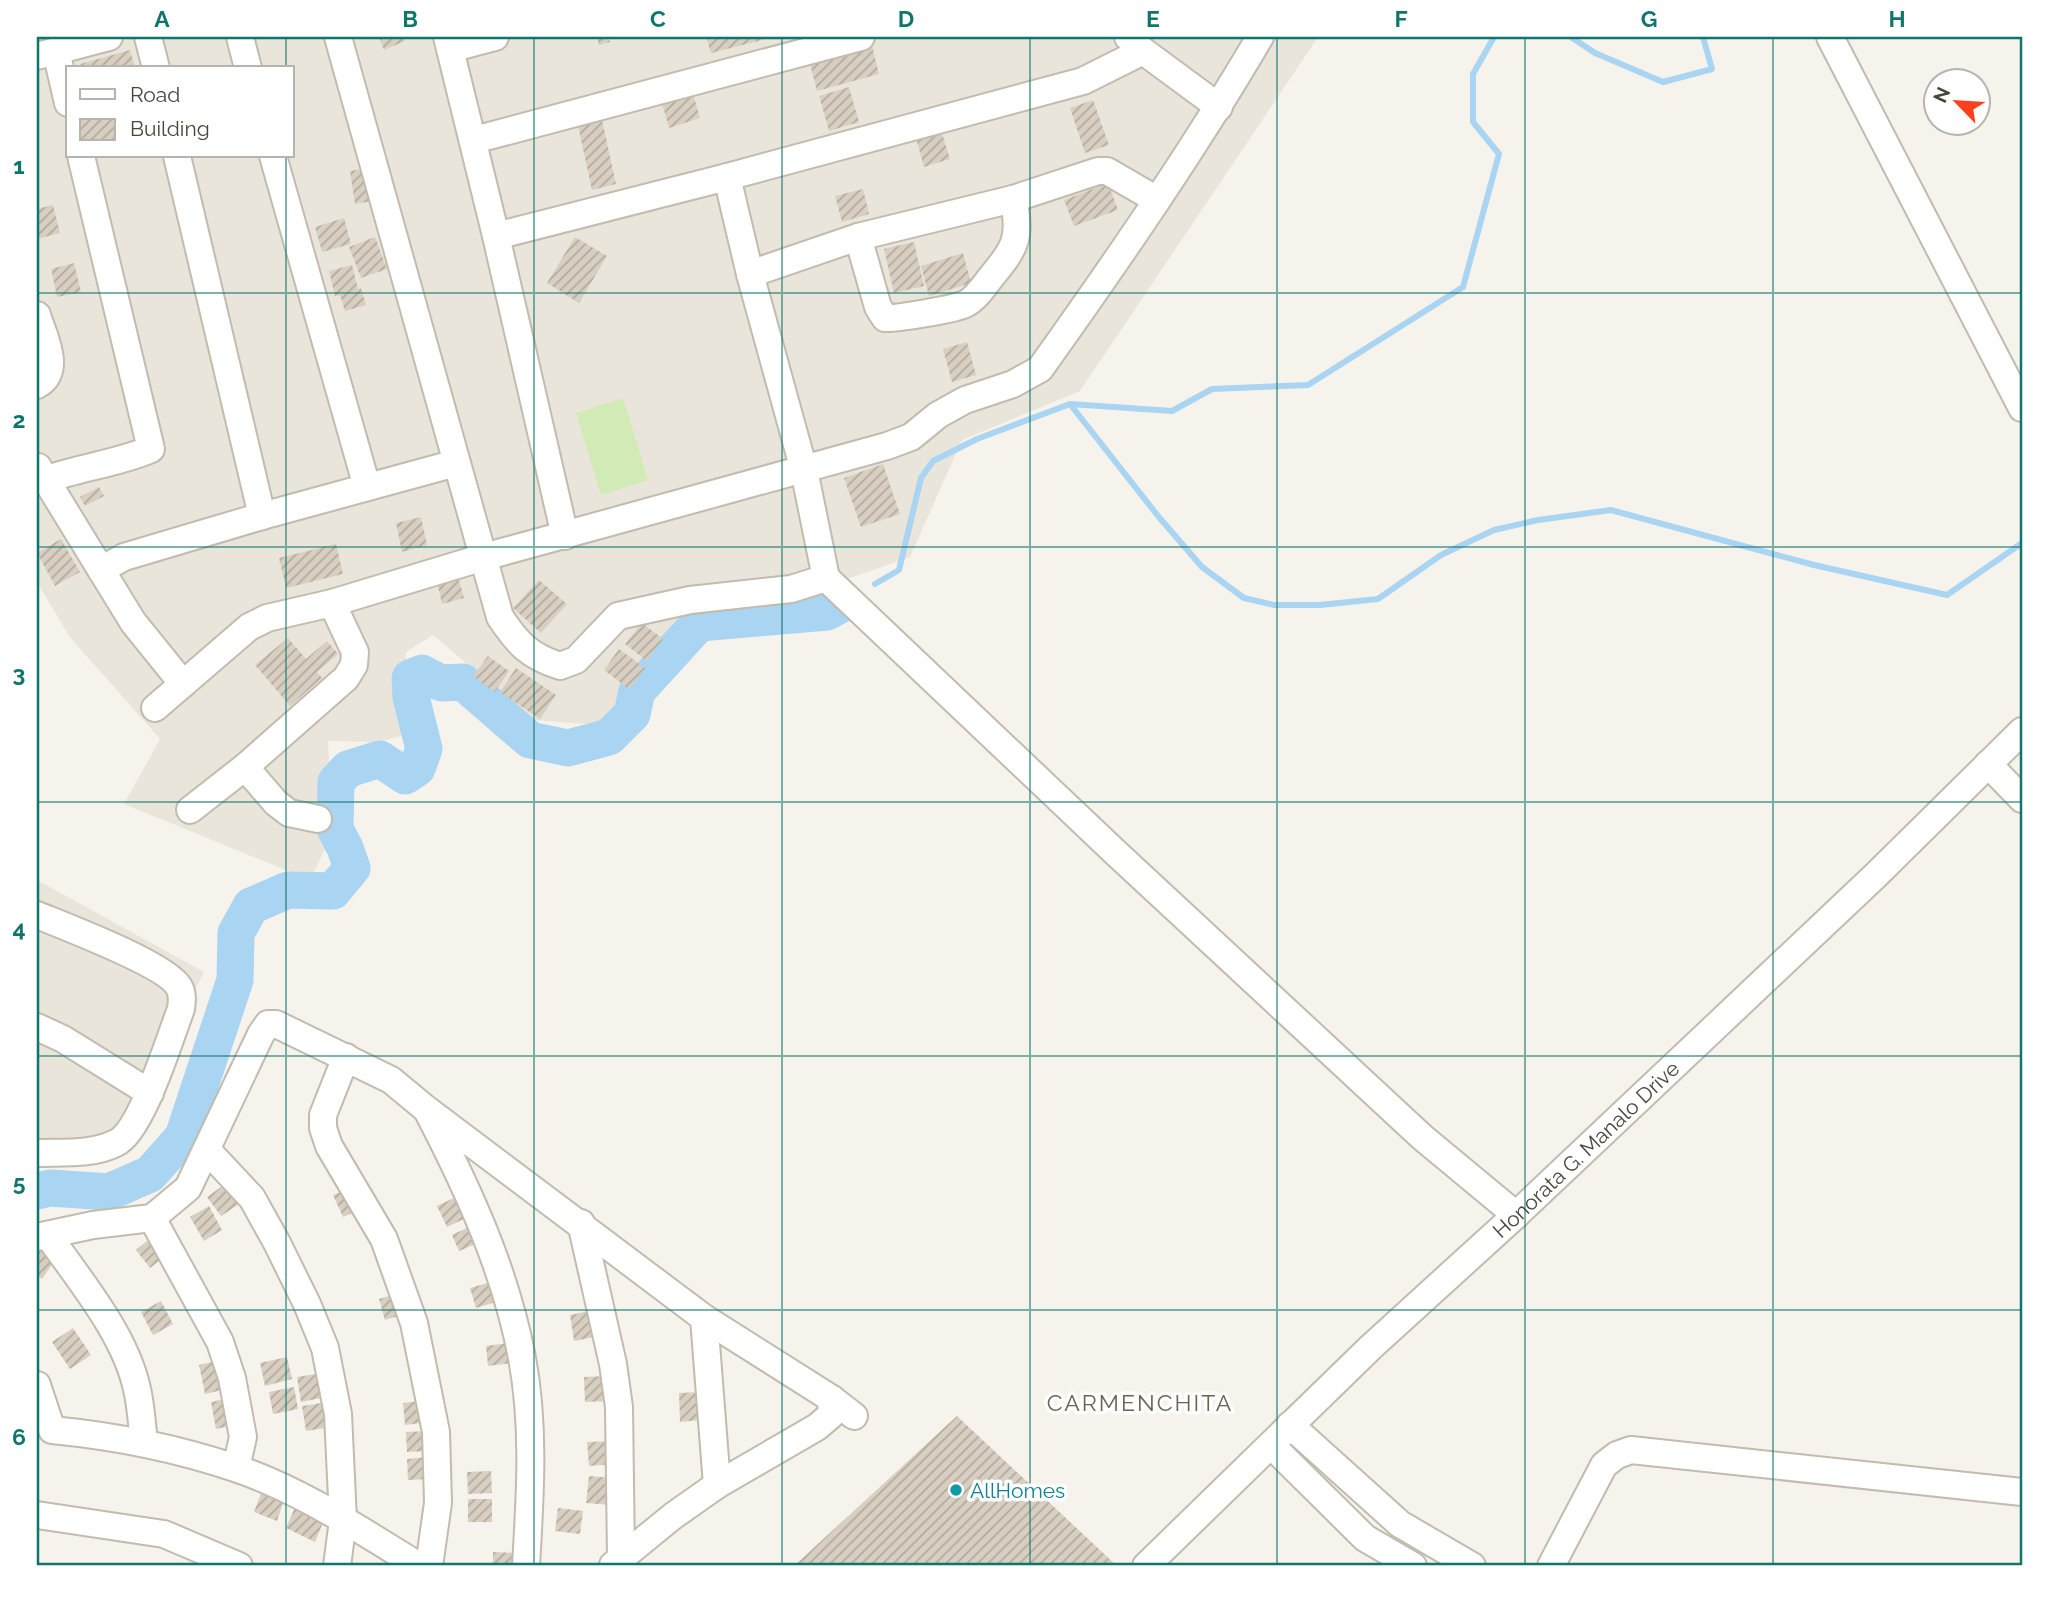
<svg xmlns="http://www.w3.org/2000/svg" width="2059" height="1603" viewBox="0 0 2059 1603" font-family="Raleway,sans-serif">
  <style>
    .residential { fill: #eae5da; fill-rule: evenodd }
    .grass { fill: #d2eab5 }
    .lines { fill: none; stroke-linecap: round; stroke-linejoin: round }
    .stream { stroke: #a9d4f2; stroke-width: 6 }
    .river { stroke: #a9d4f2; stroke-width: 37 }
    .building { fill: url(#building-hatch) }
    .minor-casing { stroke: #c2bbae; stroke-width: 30 }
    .minor { stroke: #fff; stroke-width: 26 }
    .grid { fill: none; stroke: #0f766e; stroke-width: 2; stroke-opacity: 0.55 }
    .culture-dot { fill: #0f9aa8; stroke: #fff; stroke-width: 2.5 }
    .labels { text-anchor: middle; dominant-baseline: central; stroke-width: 7; stroke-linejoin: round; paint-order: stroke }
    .street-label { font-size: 21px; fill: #4b4439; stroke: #fff }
    .culture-label { font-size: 21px; fill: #0d838f; stroke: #fff; text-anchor: start }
    .neighbourhood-label { font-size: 23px; letter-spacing: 2px; fill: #6e6250; stroke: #fff }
    .neatline { fill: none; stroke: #0f766e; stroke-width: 2.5 }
    .grid-label { font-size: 23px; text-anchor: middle; font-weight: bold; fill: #0f766e }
  </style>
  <defs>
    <pattern id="building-hatch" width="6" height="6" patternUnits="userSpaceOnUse" patternTransform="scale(1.75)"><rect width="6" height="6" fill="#d8cfc1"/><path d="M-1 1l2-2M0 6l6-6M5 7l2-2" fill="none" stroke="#b1aa9e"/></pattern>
  </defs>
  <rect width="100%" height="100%" fill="#f6f3ec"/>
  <path class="residential" d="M37 37H1318L1080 391 962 440 910 557 813 591 705 603 599 725 533 720 433 635 406 652 405 735 378 742 328 741 331 804 325 849 310 880 124 804 160 739 69 636 37 582ZM68 68H292V156H68Z
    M37 880 204 972 119 1142 37 1154Z"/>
  <path class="grass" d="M623 398 648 480 601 495 576 413Z"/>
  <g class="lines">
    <path class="stream" d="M1571 37 1595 53 1663 82 1712 69 1703 37
      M1070 404 1158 516 1202 567 1244 598 1274 605H1320L1378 599 1441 555 1494 530 1538 520 1611 510 1814 565 1947 595 2022 543
      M875 584 899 570 921 478 933 461 977 439 1070 404 1172 411 1212 389 1308 385 1463 287 1499 154 1473 122V74L1494 37"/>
    <path class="river" d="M37 1191 50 1188 109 1192 150 1174 183 1137 235 980 236 933 251 906 288 890 333 891 352 868 345 848 335 829 336 782 348 769 380 759 405 776 417 768 424 749 411 697 410 678 422 673 441 683 463 682 530 740 568 748 609 737 632 714 637 691 699 623 827 612 845 602"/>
  </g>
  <path class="building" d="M379 37H403L405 41 384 50Z
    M597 37H609L610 42 599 45Z
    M706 37H765L766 39 711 53Z
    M872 46 879 74 817 91 810 64Z
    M130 50 135 68H81L80 64Z
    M849 87 859 122 829 131 819 96Z
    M692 90 700 118 669 128 661 100Z
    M1093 100 1109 145 1085 153 1070 108Z
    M602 120 616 184 592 190 578 126Z
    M941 130 950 159 924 167 916 138Z
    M367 168 373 201 355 204 350 171Z
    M1108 183 1118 210 1074 226 1064 200Z
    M863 189 869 214 842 222 835 196Z
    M53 205 60 233 37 239V209Z
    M344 218 351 244 322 252 315 227Z
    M375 237 387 269 361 278 349 247Z
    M575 237 607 256 579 303 547 283Z
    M914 242 924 286 894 293 884 249Z
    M963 253 971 283 929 296 921 266Z
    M74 263 81 292 57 297 51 269Z
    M352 265 358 289 361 288 366 305 345 311 340 295 335 296 329 271Z
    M967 342 976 375 952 382 943 349Z
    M883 464 900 514 861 527 844 478Z
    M99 487 104 496 85 506 80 497Z
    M421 517 427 545 402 552 396 523Z
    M61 539 80 572 55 586 37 553Z
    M336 544 343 574 286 588 279 558Z
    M459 580 464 598 442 604 438 586Z
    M539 580 567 604 541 633 513 608Z
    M642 623 663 639 647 661 625 644Z
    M288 638 306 659 327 641 338 654 317 672 322 678 290 706 255 665Z
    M619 649 645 668 629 689 604 670Z
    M488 656 509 671 495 692 473 676Z
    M516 668 556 695 540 719 500 692Z
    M228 1182 242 1202 221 1216 207 1197Z
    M350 1188 359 1210 343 1217 333 1195Z
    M458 1196 468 1217 447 1227 437 1206Z
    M209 1206 222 1230 204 1241 190 1217Z
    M471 1226 478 1243 459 1251 452 1235Z
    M157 1233 171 1252 150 1268 136 1250Z
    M37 1246 55 1260 42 1279 37 1275Z
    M491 1282 496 1302 476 1308 470 1288Z
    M399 1293 405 1314 385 1320 379 1299Z
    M161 1301 173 1324 153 1335 141 1312Z
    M594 1310 599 1336 574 1341 570 1315Z
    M73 1328 91 1355 70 1369 52 1342Z
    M509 1343 511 1363 488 1366 486 1346Z
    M287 1357 292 1379 265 1386 260 1363Z
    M219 1360 226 1389 205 1394 199 1365Z
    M322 1373 326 1397 301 1402 297 1377Z
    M610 1376 611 1401 585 1402 584 1377Z
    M294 1387 298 1409 273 1414 269 1392Z
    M700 1392 701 1420 680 1422 679 1393Z
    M230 1398 235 1425 216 1429 211 1402Z
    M425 1400 428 1422 405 1425 403 1403Z
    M328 1402 332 1427 306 1431 302 1406Z
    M957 1416 1117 1566H794Z
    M428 1431 429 1451 407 1452 406 1432Z
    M614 1441 615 1464 589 1466 587 1442Z
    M427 1457 428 1479 408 1480 407 1459Z
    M491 1471 492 1493 468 1494 467 1472Z
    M589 1476 613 1478 611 1505 586 1503Z
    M263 1488 285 1497 277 1521 254 1512Z
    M468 1499H492V1522H468Z
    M296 1505 325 1518 315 1542 286 1528Z
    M558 1508 583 1511 580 1534 555 1531Z
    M493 1552 518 1553V1566H493Z"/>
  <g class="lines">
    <defs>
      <g id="minor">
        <path d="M148 37 156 68"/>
        <path d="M240 37 248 68"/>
        <path d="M338 37 500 617C518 644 529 656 560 666L576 660 618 616 690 600 791 589 826 578"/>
        <path d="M447 37 496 236 565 536"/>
        <path d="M1128 37 1143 51 1219 107"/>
        <path d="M1830 37 2022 408"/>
        <path d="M450 49 495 37"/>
        <path d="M56 51 68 103"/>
        <path d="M37 56 109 37"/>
        <path d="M474 140 861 37"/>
        <path d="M177 156 262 516"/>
        <path d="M273 156 367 487"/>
        <path d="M727 177 750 274 804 470 826 578 1116 853 1422 1137 1516 1215"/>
        <path d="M496 236 727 177 1083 81 1143 51"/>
        <path d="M858 237 878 307 885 318C896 319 955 309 965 304 974 300 982 289 988 281 1013 250 1023 240 1013 199"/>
        <path d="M750 274 858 237 1013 199 1098 171H1107L1157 200"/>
        <path d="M37 315C43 335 63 371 37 385"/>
        <path d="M38 467 133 622 183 684"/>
        <path d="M45 480C79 467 117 464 151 449L81 156"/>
        <path d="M101 570 124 557 262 516 456 463"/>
        <path d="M155 708 249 627 267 618 332 603 484 557 887 446 911 437 938 415 965 400 1013 384 1040 369C1117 261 1193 151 1260 37"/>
        <path d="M1988 764 2022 799"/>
        <path d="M245 767 276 803 289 813 318 819"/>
        <path d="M190 810 245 767 346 678 354 665 355 652 332 603"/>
        <path d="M37 915C64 926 167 965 179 987 183 994 182 1002 181 1009 170 1037 142 1131 116 1143 92 1155 63 1152 37 1153"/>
        <path d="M37 1027 63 1039 150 1093"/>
        <path d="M346 1057 323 1115V1128L329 1146 384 1239 414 1323 436 1432 438 1503 429 1566"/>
        <path d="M429 1114C469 1191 506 1272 522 1358 535 1427 530 1497 526 1566"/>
        <path d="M207 1150 252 1198 277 1243 307 1304 325 1348 338 1414 343 1520 337 1566"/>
        <path d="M152 1218 220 1342 232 1378 243 1437 236 1468"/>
        <path d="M581 1223 613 1364 619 1407 621 1556"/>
        <path d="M48 1235C80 1281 125 1334 137 1389 141 1406 142 1425 144 1443"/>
        <path d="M37 1237 93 1225 152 1218 188 1188 261 1034 268 1024H276L391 1080 426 1109 704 1318 832 1399 854 1416"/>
        <path d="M704 1318 717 1485"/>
        <path d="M37 1385 52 1430C114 1436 176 1448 235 1468 301 1490 360 1530 419 1566"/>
        <path d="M1290 1425 1400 1524 1472 1566"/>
        <path d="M1271 1445 1365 1538 1413 1566"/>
        <path d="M37 1515 164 1534 239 1566"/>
        <path d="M613 1565 673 1516 717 1485 817 1427 831 1415 832 1399"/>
        <path id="s1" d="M1146 1566 1371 1347 1516 1215 1875 876 2022 731"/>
        <path d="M1551 1566 1604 1465 1617 1455 1631 1450 2022 1492"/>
      </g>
    </defs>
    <use href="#minor" class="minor-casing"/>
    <use href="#minor" class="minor"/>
  </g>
  <path class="grid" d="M286 37V68M534 37V1566M782 37V1566M1030 37V1566M1277 37V1566M1525 37V1566M1773 37V1566M286 156V1566M37 293H2022M37 547H2022M37 802H2022M37 1056H2022M37 1310H2022"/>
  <circle class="culture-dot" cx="956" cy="1490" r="7"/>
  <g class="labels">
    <g class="street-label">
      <text stroke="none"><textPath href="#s1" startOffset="606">Honorata G. Manalo Drive</textPath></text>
    </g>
    <g class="culture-label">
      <text x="970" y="1490">AllHomes</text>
    </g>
    <g class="neighbourhood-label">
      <text x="1140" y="1402">CARMENCHITA</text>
    </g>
  </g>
  <rect width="2059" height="1603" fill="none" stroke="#ffffff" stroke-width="77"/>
  <rect x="66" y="66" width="228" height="91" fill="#ffffff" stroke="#b7b4b0" stroke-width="2"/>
  <rect x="80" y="89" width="35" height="10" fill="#ffffff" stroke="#b7b4b0" stroke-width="2"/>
  <text x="130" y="102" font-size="21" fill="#4b4439">Road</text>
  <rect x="80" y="119" width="35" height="21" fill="url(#building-hatch)" stroke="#b7b4b0" stroke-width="2"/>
  <text x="130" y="136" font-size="21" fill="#4b4439">Building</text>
  <g transform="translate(1957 102) rotate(295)"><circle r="33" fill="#ffffff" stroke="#b7b4b0" stroke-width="2"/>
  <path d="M0-5L12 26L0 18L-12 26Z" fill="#fc3f1d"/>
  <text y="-10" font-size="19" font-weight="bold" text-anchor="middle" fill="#4b4439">N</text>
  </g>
  <rect x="38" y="38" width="1983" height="1526" class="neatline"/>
  <g class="grid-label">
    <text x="162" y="27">A</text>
    <text x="410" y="27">B</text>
    <text x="658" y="27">C</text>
    <text x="906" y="27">D</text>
    <text x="1153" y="27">E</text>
    <text x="1401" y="27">F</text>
    <text x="1649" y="27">G</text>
    <text x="1897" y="27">H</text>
    <text x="19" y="174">1</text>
    <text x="19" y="428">2</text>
    <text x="19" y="682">3</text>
    <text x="19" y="937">4</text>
    <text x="19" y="1191">5</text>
    <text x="19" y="1445">6</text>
  </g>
</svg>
